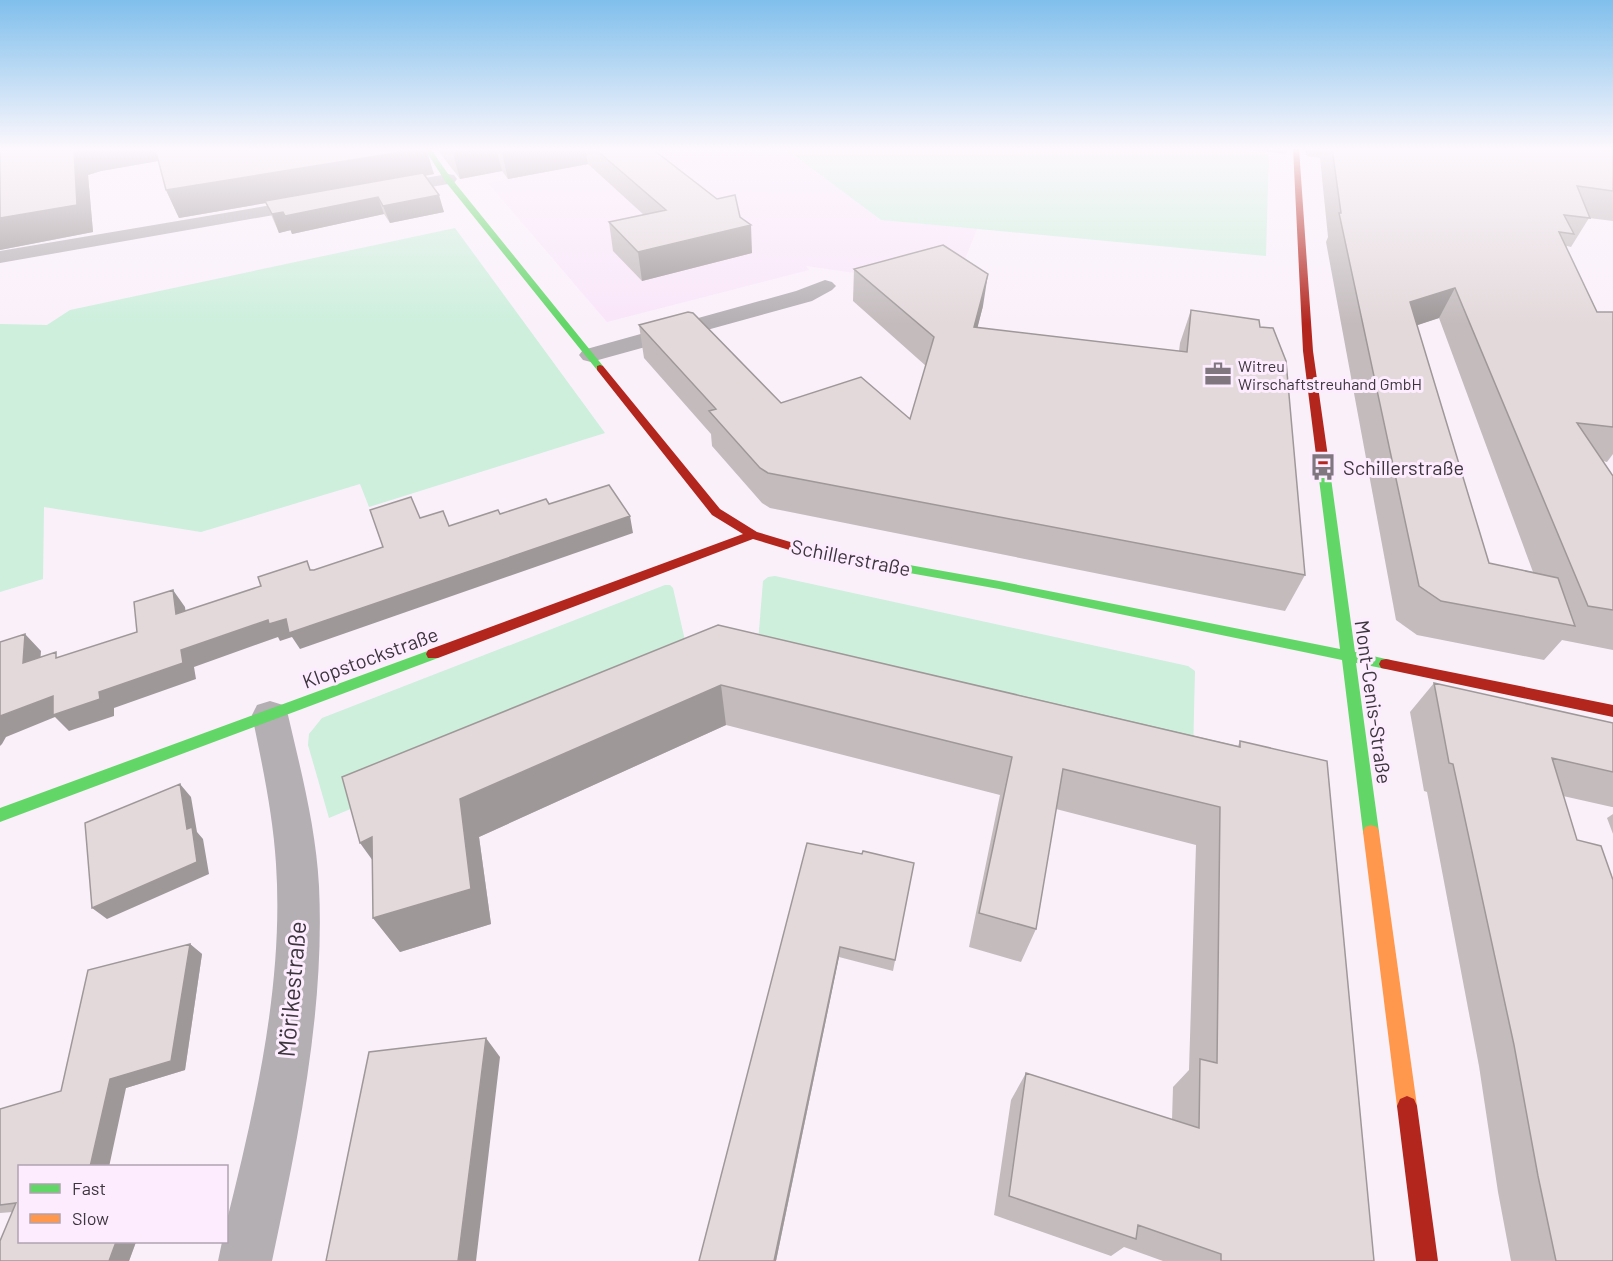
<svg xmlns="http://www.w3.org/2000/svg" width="1613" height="1261" viewBox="0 0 1613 1261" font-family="Barlow,sans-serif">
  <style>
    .built { fill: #f9e6f9 }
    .green { fill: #cdefdc }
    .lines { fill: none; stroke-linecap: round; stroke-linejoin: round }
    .street { fill: #b4afb2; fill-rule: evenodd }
    .fast { fill: #63d668; fill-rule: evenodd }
    .slow { fill: #ff974d; fill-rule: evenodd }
    .jam { fill: #b3261e; fill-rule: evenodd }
    .wall { fill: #c3bbbc; fill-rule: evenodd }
    .shaded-wall { fill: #9f9899 }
    .building { fill: #e3d9db; stroke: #9f9899; stroke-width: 1.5 }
    .labels { text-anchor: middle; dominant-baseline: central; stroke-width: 6; stroke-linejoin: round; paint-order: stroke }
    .far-poi-label { font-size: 16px; fill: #3d353e; stroke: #fdecfe; text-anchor: start }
    .poi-label { font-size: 20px; fill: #3d353e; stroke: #fdecfe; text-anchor: start }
    .street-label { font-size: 20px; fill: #3d353e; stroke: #fdecfe }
    .near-street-label { font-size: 24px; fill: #3d353e; stroke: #fdecfe }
  </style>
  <rect width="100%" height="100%" fill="#faf0fa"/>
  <path class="built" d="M586 148H784L881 220 977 229 954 287 806 266 809 270 607 322 488 183 601 161Z"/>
  <path class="green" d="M784 148H1235L1269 152 1266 256 881 220Z
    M455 228 605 433 369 507 360 484 201 532 44 507 43 579 0 592V324L47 325 70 310Z
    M775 576 1188 666 1195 671 1193 754 757 655 763 581 768 577Z
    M665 585H670L673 588 689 658 437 773 329 818 308 745 309 734 322 718Z"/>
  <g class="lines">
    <path class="street" d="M448 174 454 175 457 179 454 183 384 195 378 194 375 190 378 186 384 185Z
      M313 198 319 199 322 203 319 207 0 263V251Z
      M825 280 832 282 836 286 832 290 812 301 591 362 583 360 579 355 583 350 796 291Z
      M270 701 283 705 288 715C301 771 316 828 319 886 325 1012 298 1138 272 1261H218L222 1242H226V1224C255 1108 284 984 276 864 273 814 262 764 252 715L257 705Z"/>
    <path class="fast" d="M424 148H430L451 178 603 366V370H597L445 181Z
      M1324 468 1330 471 1355 652 1386 659 1391 660 1393 664 1391 668 1386 669 1356 663 1379 832 1377 837 1371 839 1365 837 1363 832 1342 660 999 589 831 559 825 555 831 551 999 581 1340 649 1318 471Z
      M433 649 438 650 440 654 438 658 0 822V808Z"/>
    <path class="slow" d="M1371 825 1377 827 1379 832 1417 1106 1414 1113 1407 1116 1400 1113 1397 1106 1363 832 1365 827Z"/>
    <path class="jam" d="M1293 148H1299L1313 351 1330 471 1324 474 1318 471 1303 351Z
      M600 365 603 366 720 509 757 532 807 547 835 552 837 555 831 559 806 555 753 539 438 658H428L426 654 428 650 743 534 712 515 597 370V366Z
      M1386 659 1613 705V717L1381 668 1379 664 1381 660Z
      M1407 1096 1414 1099 1417 1106 1438 1261H1416L1397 1106 1400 1099Z"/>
  </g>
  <path class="wall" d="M0 148 434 174 425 176 444 212 390 223 384 214 292 234 291 230 279 233 266 203 179 218 166 190 158 161 101 171 88 175 93 232 0 250Z
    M436 148H651L740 217 752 253 642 281 613 251 609 222 644 215 588 164 508 179 502 171 460 179Z
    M1235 148H1288L1286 154Z
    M1304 148H1613V221L1589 218 1571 247 1567 246 1566 247 1597 312H1613V454L1607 462 1603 461 1613 476V650L1562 640 1544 660 1417 635 1396 620 1326 242 1328 237 1320 158 1307 156ZM1439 318 1533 572 1489 563 1417 325Z
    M854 269 983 306 977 328 1179 351 1180 343 1191 310 1260 327 1305 575 1285 611 770 508 762 503 712 446 711 434 644 358 639 325 781 403 910 419 926 366 853 301Z
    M718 625 1238 746 1240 741 1374 1261H1163L1124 1247 1111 1256 994 1215 1011 1100 1026 1073 1172 1120 1173 1087 1189 1070 1196 845 1056 809 1036 929 1021 962 969 947 1000 795 726 725 479 837 491 924 400 952 373 918Z
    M1434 683 1613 723V807H1612L1563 796 1613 1261H1511L1498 1192 1479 1066 1427 792 1424 791 1410 712Z
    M1613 814V834L1607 818Z
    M862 854 914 863 893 971 839 957 776 1261H699Z
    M190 944 202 954 185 1070 126 1088 20 1167 136 1242 129 1261H0L13 1212 0 1213V1109L61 1091Z"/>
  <path class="shaded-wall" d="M79 148H158L164 160 101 171 88 175 93 232 0 250V218L74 149Z
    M426 148 434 174 179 218 166 190Z
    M484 148H496L502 171 460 179 453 153Z
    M530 148H585L588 164 508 179 502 153Z
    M439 195 444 212 390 223 383 206Z
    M378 197 384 214 292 234 285 216Z
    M283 212 291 230 279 233 272 214Z
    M751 225 752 253 642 281 638 252Z
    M988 274 983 306 969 361 974 327Z
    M1455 288 1439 318 1394 333 1410 302Z
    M630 516 633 533 300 649 292 637 280 641 278 637 194 667 196 679 114 708V716L69 731 55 717 6 737 2 744 0 746V716L53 696 99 692 181 650 268 620Z
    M173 590 185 607 188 630 176 614Z
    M25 634 41 651 39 679 23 663Z
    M721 685 726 725 479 837 491 924 400 952 373 918 460 799Z
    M180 784 191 797 197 832 203 839 209 874 107 919 92 908 187 829Z
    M372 837 386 879 360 843Z
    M190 944 202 954 185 1070 126 1088 109 1167H90L110 1079Z
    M840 947 839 957 776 1261H774Z
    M486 1038 500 1057 476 1261H458Z
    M116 1242H136L129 1261H109Z"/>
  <path class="building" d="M0 148H79L74 149 77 205 0 218Z
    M155 148H426L166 190Z
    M449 148H484L453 153Z
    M497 148H530L502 153Z
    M594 148H651L717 199 735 195 740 217 751 225 638 252 609 222 666 210Z
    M1332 148H1613V191L1577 186 1590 218 1564 215 1574 234 1559 232 1597 312H1613V427L1577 423 1613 476V610L1588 606 1455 288 1410 302 1489 563 1558 578 1575 626 1441 601 1419 586 1339 213H1341Z
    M423 173 439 195 383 206 378 197 285 216 283 212 272 214 265 201Z
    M943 245 988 274 974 327 1187 352 1191 310 1259 320 1260 327 1273 328 1286 361 1305 575 768 473 760 468 709 411 716 409 639 325 688 312 693 313 781 403 861 377 910 419 934 337 854 269Z
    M609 485 630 516 289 633 286 619 269 624 268 620 181 650 183 663 99 692 100 699 53 715V696L0 716V642L25 634 23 663 56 652V658L137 632 134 602 173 590 176 614 261 586 258 577 307 561 310 570H314L383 547 370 510 411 497 420 518 443 511 449 526 498 510 500 514 546 499 549 504Z
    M718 625 1240 747V741L1327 761 1374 1261H1221V1254L1138 1225 1136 1239 1009 1196 1026 1073 1199 1128 1200 1059 1217 1063 1220 807 1063 769 1036 929 979 913 1012 757 721 685 460 799 471 889 373 918 372 837 360 843 342 777Z
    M1434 683 1613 723V772L1552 758 1577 840 1601 846 1613 880V1261H1556L1538 1176 1514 1045 1453 764 1449 763Z
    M180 784 187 829 192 827 197 862 92 908 85 823Z
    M807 843 862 854 863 851 914 863 895 960 840 947 774 1261H699Z
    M190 944 171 1061 110 1079 90 1167H20V1242H116L109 1261H0V1241L16 1203 0 1205V1109L61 1091 88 970Z
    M486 1038 458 1261H326L369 1052Z"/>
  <linearGradient id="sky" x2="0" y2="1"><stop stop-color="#80bfec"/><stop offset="0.46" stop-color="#fdf8fd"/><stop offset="1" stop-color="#fdf8fd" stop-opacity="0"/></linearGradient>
  <rect width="1613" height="324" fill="url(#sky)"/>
  <defs>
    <symbol id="office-bare" viewBox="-9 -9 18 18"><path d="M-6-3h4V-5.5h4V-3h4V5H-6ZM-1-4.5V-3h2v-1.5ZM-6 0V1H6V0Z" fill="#7f7680" stroke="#fdecfe" stroke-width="2.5" paint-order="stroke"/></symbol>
    <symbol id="bus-bare" viewBox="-9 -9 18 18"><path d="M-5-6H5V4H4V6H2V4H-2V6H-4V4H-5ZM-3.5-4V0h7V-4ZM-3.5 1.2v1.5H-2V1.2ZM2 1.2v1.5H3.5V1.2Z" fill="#7f7680" stroke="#fdecfe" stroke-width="2.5" paint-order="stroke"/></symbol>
  </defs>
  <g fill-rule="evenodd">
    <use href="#office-bare" x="1199" y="355" width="38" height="38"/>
    <use href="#bus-bare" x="1304" y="448" width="38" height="38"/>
  </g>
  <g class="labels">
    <g class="far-poi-label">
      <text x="1238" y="365">Witreu<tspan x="1238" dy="18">Wirschaftstreuhand GmbH</tspan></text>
    </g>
    <g class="poi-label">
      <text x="1343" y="467">Schillerstraße</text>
    </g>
    <g class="street-label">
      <text transform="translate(851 557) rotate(11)">Schillerstraße</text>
      <text transform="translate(370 657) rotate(-20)">Klopstockstraße</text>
      <text transform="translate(1374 702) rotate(82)">Mont-Cenis-Straße</text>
    </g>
    <g class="near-street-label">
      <text transform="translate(291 989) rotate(-85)">Mörikestraße</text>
    </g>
  </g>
  <rect x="18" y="1165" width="210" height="78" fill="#fdecfe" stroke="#b0a3b1" stroke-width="1.5"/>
  <rect x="30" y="1184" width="30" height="9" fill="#63d668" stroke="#b0a3b1" stroke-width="1.5"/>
  <text x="72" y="1195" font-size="18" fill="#3d353e">Fast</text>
  <rect x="30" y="1214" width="30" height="9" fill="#ff974d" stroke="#b0a3b1" stroke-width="1.5"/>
  <text x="72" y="1225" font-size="18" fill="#3d353e">Slow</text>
</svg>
